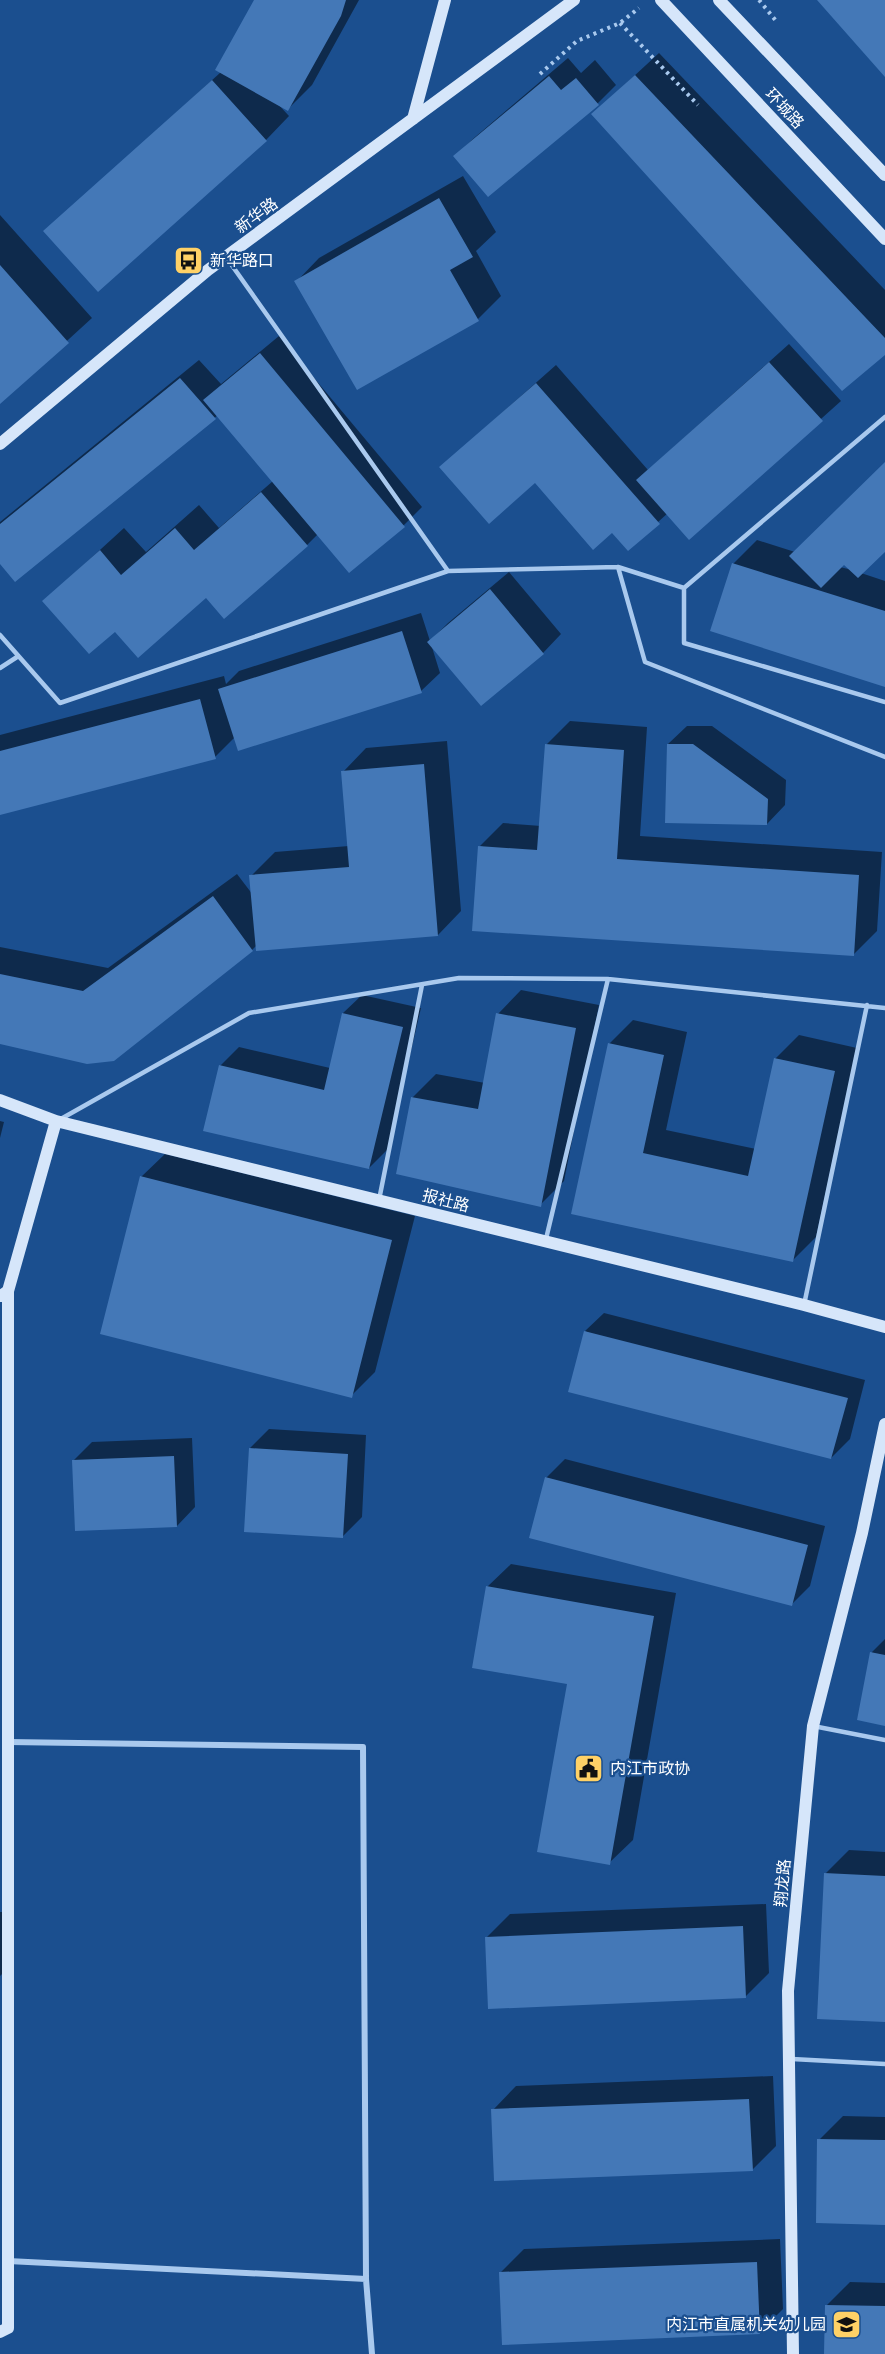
<svg xmlns="http://www.w3.org/2000/svg" width="885" height="2354" viewBox="0 0 885 2354" font-family="Ubuntu,'Noto Sans SC',sans-serif">
  <style>
    .shadow { fill: #0007; fill-rule: evenodd }
    .building { fill: #4478b7 }
    .lines { fill: none; stroke-linecap: round; stroke-linejoin: round }
    .path { stroke: #a9c9ee; stroke-width: 4; stroke-dasharray: 3 4.5; stroke-linecap: butt }
    .lane { stroke: #a9c9ee; stroke-width: 4.5 }
    .street { stroke: #a9c9ee; stroke-width: 6 }
    .secondary { stroke: #d6e6fa; stroke-width: 12 }
    .labels { text-anchor: middle; dominant-baseline: central; stroke-width: 4.5; stroke-linejoin: round; paint-order: stroke }
    .street-label { font-size: 16px; fill: #fff; stroke: #1b4f8f }
    .poi-label { font-size: 16px; fill: #fff; stroke: #1b4f8f; text-anchor: start }
  </style>
  <rect width="100%" height="100%" fill="#1b4f8f"/>
  <path class="shadow" d="M255 0H359L312 85 288 109 277 103 289 116 266 140 46 231 221 72Z
    M659 53 885 290V353L593 114Z
    M568 58 581 73 595 60 616 85 598 103 455 156 474 138Z
    M463 176 496 232 476 251 501 296 478 319 296 282 319 258Z
    M0 215 92 318 0 402Z
    M279 336 422 507 404 525 318 534 307 545 206 596 115 629 44 601 124 528 146 552 199 505 219 528 273 481 218 415 15 580 0 562V522L199 360 221 384Z
    M789 344 841 401 689 537 668 513 628 549 612 531 535 481 441 467 556 365 648 470Z
    M885 464V550L861 573 885 581V685L733 564 757 540 795 552ZM844 562 852 570 840 567Z
    M509 572 561 634 543 653 431 644 440 673 421 691 235 737 215 757 0 813V735L224 676 226 684 239 671 421 613 430 641 448 623Z
    M570 721 647 727 640 836 882 852 877 931 853 955 480 846 503 823 541 826 546 745Z
    M687 726H712L786 780 785 805 767 824 668 744Z
    M447 741 461 911 438 935 257 945 252 950 0 1042V947L108 968 237 874 253 895 251 876 275 852 349 846 343 772 366 748Z
    M521 990 599 1005 564 1181 540 1205 412 1098 436 1074 485 1083 498 1014Z
    M362 995 421 1008 388 1149 369 1168 220 1066 239 1047 330 1068 343 1013Z
    M633 1020 687 1032 666 1130 756 1149 775 1059 799 1035 857 1048 816 1237 793 1260 572 1213 609 1044Z
    M0 1121 4 1122 0 1138Z
    M165 1154 415 1216 375 1372 351 1396 141 1177Z
    M604 1313 865 1380 850 1439 831 1458 585 1331Z
    M269 1429 366 1435 362 1517 343 1536 250 1448Z
    M192 1438 195 1507 177 1526 73 1461 92 1442Z
    M565 1459 825 1526 810 1586 792 1604 546 1478Z
    M511 1564 676 1593 633 1840 609 1863 569 1683 487 1587Z
    M885 1639V1724L872 1652Z
    M849 1850 885 1852V2021L825 1874Z
    M766 1904 769 1973 745 1997 486 1938 510 1914Z
    M0 1912H4L3 1973 0 1976Z
    M773 2076 776 2146 752 2170 493 2110 516 2086Z
    M843 2116 885 2117V2223L819 2140Z
    M780 2239 783 2309 759 2333 500 2273 524 2249Z
    M850 2282 885 2283V2354H825L826 2306Z"/>
  <path class="building" d="M254 0H346L341 16 288 111 215 70Z
    M817 0H885V77Z
    M635 75 885 338V355L842 391 591 114Z
    M549 76 561 90 576 78 599 105 488 197 453 156Z
    M212 80 267 141 98 292 43 231Z
    M439 198 473 257 450 270 479 321 357 390 294 281Z
    M0 265 69 343 0 404Z
    M260 353 405 527 349 573 203 400Z
    M769 362 823 421 689 540 636 480Z
    M180 378 216 419 15 582 0 564V524Z
    M536 383 660 524 628 551 612 533 593 550 535 483 489 524 439 467Z
    M885 462V552L858 578 844 565 821 588 789 556Z
    M261 492 308 546 224 619 206 598 138 658 115 632 89 654 42 601 100 550 121 575 175 528 194 550Z
    M732 563 885 611V687L710 631Z
    M490 589 544 654 481 706 427 642Z
    M402 631 422 693 238 751 218 689Z
    M200 699 216 759 0 815V751Z
    M545 744 624 750 617 859 859 875 854 956 472 931 478 846 537 850Z
    M667 744H693L768 799 767 825 665 823Z
    M424 764 438 936 256 951 249 875 349 867 341 771Z
    M213 896 253 951 114 1061 87 1064 0 1044V974L83 991Z
    M342 1013 403 1027 369 1169 203 1131 219 1065 324 1090Z
    M496 1013 576 1028 541 1207 396 1174 411 1097 478 1109Z
    M608 1043 664 1055 643 1153 748 1176 774 1058 835 1071 793 1262 571 1214Z
    M140 1176 392 1240 352 1398 100 1334Z
    M584 1331 848 1398 831 1459 568 1392Z
    M249 1448 348 1454 343 1538 244 1532Z
    M174 1456 177 1527 75 1531 72 1460Z
    M545 1477 808 1545 792 1606 529 1538Z
    M486 1586 654 1616 610 1865 537 1852 567 1684 472 1668Z
    M870 1652 885 1655V1726L857 1720Z
    M824 1873 885 1876V2022L817 2019Z
    M743 1926 746 1998 488 2009 485 1937Z
    M749 2099 753 2171 494 2181 491 2109Z
    M817 2139 885 2140V2225L816 2223Z
    M757 2262 760 2334 502 2345 499 2272Z
    M825 2305 885 2306V2354H824Z"/>
  <g class="lines">
    <path class="path" d="M759 0 777 22
      M620 23 698 105
      M540 74 577 41 620 23 639 8"/>
    <path class="lane" d="M618 567 645 662 885 757
      M448 571 618 567 684 588 885 417
      M684 588V643L885 702
      M0 635 60 703 448 571 226 257
      M0 668 17 657
      M59 1120 249 1013 459 978 608 979 885 1008
      M379 1200 422 985
      M546 1239 608 979
      M804 1305 867 1005
      M813 1726 885 1740
      M792 2059 885 2064"/>
    <path class="street" d="M8 1742 363 1747 366 2279
      M8 2261 366 2279 372 2354"/>
    <path class="secondary" d="M661 0 885 239
      M719 0 885 175
      M413 119 445 0
      M0 444 208 270 574 0
      M0 1100 56 1121 804 1305 885 1327
      M1 1296 8 1291 56 1121
      M0 2332 8 2328V1291
      M793 2354 788 1991 813 1726 862 1533 885 1424"/>
  </g>
  <defs>
    <symbol id="bus-square" viewBox="-11 -11 22 22"><rect x="-9" y="-9" width="18" height="18" rx="4" fill="#ffd166" stroke="#1b4f8f"/><path d="M-5-6H5V4H4V6H2V4H-2V6H-4V4H-5ZM-3.5-4V0h7V-4ZM-3.5 1.2v1.5H-2V1.2ZM2 1.2v1.5H3.5V1.2Z" fill="#111"/></symbol>
    <symbol id="civic-square" viewBox="-11 -11 22 22"><rect x="-9" y="-9" width="18" height="18" rx="4" fill="#ffd166" stroke="#1b4f8f"/><path d="M-.6-6.5H3V-4.5H.6V-3L4-1V1h2V6H-6V1h2V-1L-.6-3ZM-1.2 2.5V6h2.4V2.5Z" fill="#111"/></symbol>
    <symbol id="school-square" viewBox="-11 -11 22 22"><rect x="-9" y="-9" width="18" height="18" rx="4" fill="#ffd166" stroke="#1b4f8f"/><path d="M0-5L7-2L0 1L-7-2ZM-4 1L0 2.5L4 1V4Q0 6-4 4Z" fill="#111"/></symbol>
  </defs>
  <g fill-rule="evenodd">
    <use href="#bus-square" x="172" y="244" width="33" height="33"/>
    <use href="#civic-square" x="572" y="1752" width="33" height="33"/>
    <use href="#school-square" x="830" y="2308" width="33" height="33"/>
  </g>
  <g class="labels">
    <g class="street-label">
      <text transform="translate(785 108) rotate(47)">环城路</text>
      <text transform="translate(256 215) rotate(-36)">新华路</text>
      <text transform="translate(446 1200) rotate(14)">报社路</text>
      <text transform="translate(782 1883) rotate(-85)">翔龙路</text>
    </g>
    <g class="poi-label">
      <text x="210" y="260">新华路口</text>
      <text x="610" y="1768">内江市政协</text>
      <text x="826" y="2324" text-anchor="end">内江市直属机关幼儿园</text>
    </g>
  </g>
</svg>
